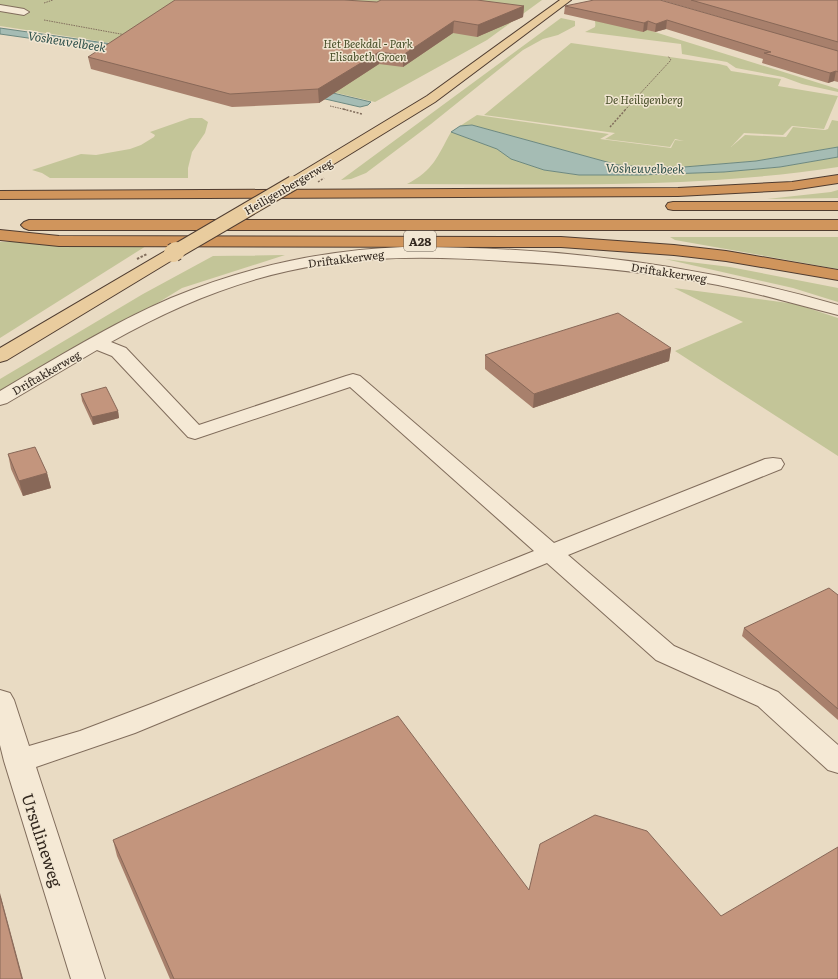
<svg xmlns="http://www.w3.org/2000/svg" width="838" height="979" viewBox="0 0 838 979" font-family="Literata,serif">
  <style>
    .green { fill: #c3c598 }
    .water { fill: #a5bcb4; stroke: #6d8980 }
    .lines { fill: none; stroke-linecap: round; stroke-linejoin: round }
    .minor-casing { stroke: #816d5c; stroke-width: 2 }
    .major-casing { stroke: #4f3c30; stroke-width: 2 }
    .highway-casing { stroke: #4f3c30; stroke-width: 2 }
    .path-far1 { stroke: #816d5c; stroke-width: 1; stroke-dasharray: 1.5 1; stroke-linecap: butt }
    .path { stroke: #816d5c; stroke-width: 1.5; stroke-dasharray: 2 1.5; stroke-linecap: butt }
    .minor { fill: #f5e9d5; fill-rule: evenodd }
    .major { fill: #e9cc9e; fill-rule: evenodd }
    .highway { fill: #d0955c; fill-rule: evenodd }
    .major-bridge-far1-casing { stroke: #4f3c30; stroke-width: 16; stroke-linecap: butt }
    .major-bridge-casing { stroke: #4f3c30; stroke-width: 20; stroke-linecap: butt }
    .path-bridge-far1 { stroke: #816d5c; stroke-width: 1.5; stroke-dasharray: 2 1.5; stroke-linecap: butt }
    .path-bridge { stroke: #816d5c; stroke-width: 2; stroke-dasharray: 2.5 1.5; stroke-linecap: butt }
    .major-bridge-far1 { stroke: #e9cc9e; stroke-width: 14 }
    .major-bridge { stroke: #e9cc9e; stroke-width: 18 }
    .wall { fill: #a8806c }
    .shaded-wall { fill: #886858 }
    .building { fill: #c3957d; stroke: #886858 }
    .labels { text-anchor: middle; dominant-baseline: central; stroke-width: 3; stroke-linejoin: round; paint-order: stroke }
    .far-park-label { font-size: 11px; font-style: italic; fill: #464d27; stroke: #f1e6d2 }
    .far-street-label { font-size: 11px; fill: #32271e; stroke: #f1e6d2 }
    .far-water-label { font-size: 12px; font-style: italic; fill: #2f514c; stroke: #f1e6d2 }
    .shield { fill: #f1e6d2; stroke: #6b6054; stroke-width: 1 }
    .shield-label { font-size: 12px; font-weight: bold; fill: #32271e }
    .near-street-label { font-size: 16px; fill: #32271e; stroke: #f1e6d2 }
  </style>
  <rect width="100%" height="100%" fill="#e9dbc3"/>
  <path class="green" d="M0 0H542L487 40 375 102 150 49 0 26Z
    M584 10 838 89V92L802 84 783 77 736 68 727 62 682 54 681 44 585 32 595 27C597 18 590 15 584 10Z
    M561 18 575 21V26L558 35 543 39 523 50 431 124 366 173 351 179 341 180Z
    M571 43 719 64 727 66 731 71 781 79 778 86 838 96 824 129 792 126 783 135 744 133 731 147 745 135 786 137 793 127 825 130 828 129 832 120 838 121V147L756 161 684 167H644L618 165 472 125 460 126 477 115 609 134 600 139 671 148 675 140 684 141 675 139 670 147 605 139 615 133 484 115Z
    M190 118H202L208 122 205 133 192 152 188 168V178H50L42 173 32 170 81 154 96 155 130 149 141 145 154 137 155 135 150 132Z
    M451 132 497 149 512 159 544 170 579 175H640L724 172 780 167 838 157V167C696 189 550 184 407 184 434 170 437 157 451 132Z
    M838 190V198L767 199 831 192Z
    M670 237H838V269L675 240Z
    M154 241 0 338V242Z
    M285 255 182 288 125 323 0 392V379L143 294 213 256Z
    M665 259 730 267 838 288V302L793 288Z
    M674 288 796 304 838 318V456L675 351 743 322Z"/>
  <path class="water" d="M0 28 147 49 371 102 368 105 360 107 112 50 0 34Z
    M472 125 618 165 644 167H684L756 161 838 147V157L780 167 724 172 640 175H579L544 170 511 159 497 149 451 132 460 126Z"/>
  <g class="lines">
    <defs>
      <path id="minor" d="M0 5 24 9 29 12 24 15 0 11Z
        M403 247C550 246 697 264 838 305V315C798 305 758 293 718 285 647 271 576 265 505 261 432 256 360 255 288 271 225 285 166 311 111 342L126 348 199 425 346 376 353 374 360 376 554 543 765 459 773 458 781 459 784 464 781 469 568 555 674 646 778 692 838 745V773L828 770 758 706 656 660 547 563 135 733 36 767 105 979H71L4 761 0 745V690L10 693 14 700 29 746 80 731 151 704 534 551 350 387 195 439 188 437 112 356 97 350 7 403 0 405V391C56 358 111 324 171 298 245 267 323 250 403 247Z"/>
      <path id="major" d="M560 0H571L435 102 298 186 293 187 288 186 286 183 288 180 427 96Z
        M173 248 179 250 181 253 179 256 7 360 0 362V348L167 250Z"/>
      <path id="highway" d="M838 175V183L792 190 678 196 0 199V191L678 188 792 182Z
        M673 202H838V210H673L668 209 666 206 668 203Z
        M29 220H838V230H29L24 228 21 225 24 222Z
        M0 230 59 236 561 237 674 245 726 251 838 270V280L726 261 674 255 561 247 59 246 0 240Z"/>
    </defs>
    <use href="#minor" class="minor-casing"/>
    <use href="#major" class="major-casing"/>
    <use href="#highway" class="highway-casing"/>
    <path class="path-far1" d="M44 3 53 0
      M44 20 126 35
      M330 106 347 110
      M625 110 671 60 668 56"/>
    <path class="path" d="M343 109 362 114
      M610 127 626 109"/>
    <use href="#minor" class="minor"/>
    <use href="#major" class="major"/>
    <use href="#highway" class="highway"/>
    <defs>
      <path id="major-bridge-far1" d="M175 252 293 183"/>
      <path id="major-bridge" d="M173 253 176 251"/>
    </defs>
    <use href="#major-bridge-far1" class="major-bridge-far1-casing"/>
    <use href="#major-bridge" class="major-bridge-casing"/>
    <path class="path-bridge-far1" d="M318 182 324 178"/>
    <path class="path-bridge" d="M137 259 147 254"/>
    <use href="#major-bridge-far1" class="major-bridge-far1"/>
    <use href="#major-bridge" class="major-bridge"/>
  </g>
  <path class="wall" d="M661 0H838V82L834 81 828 83 762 63 763 59 666 29 655 32 647 30 643 32 564 14 565 6 723 18Z
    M377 2 524 6 523 17 477 37 453 33 403 67 379 64 319 103 232 107 91 69 88 57Z
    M671 348 669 361 533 408 485 369V355Z
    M81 394 118 411 119 418 93 425 82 401Z
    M8 454 47 473 51 488 23 496 11 469Z
    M838 595V720L742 636 744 628Z
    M113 840 529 890 721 916 838 979H170L117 856Z"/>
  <path class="shaded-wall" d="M524 6 523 17 477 37 478 25Z
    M667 20 666 29 655 32 656 24Z
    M454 21 453 33 403 67V55Z
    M648 21 647 30 643 32 644 23Z
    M379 52V64L319 103 318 89Z
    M836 71 834 81 828 83 830 73Z
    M671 348 669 361 533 408 534 394Z
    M118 411 119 418 93 425 92 417Z
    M47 473 51 488 23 496 19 481Z
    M0 893 23 979H22L0 896Z"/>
  <path class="building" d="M175 0H344L377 2 381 0H477L524 6 478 25 454 21 403 55 379 52 318 89 230 94 88 57Z
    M594 0H660L838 51V72L836 71 830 73 764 53 771 52 667 20 656 24 648 21 644 23 565 6Z
    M691 0H838V42Z
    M618 313 671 348 534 394 485 355Z
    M106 387 118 411 92 417 81 394Z
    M35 447 47 473 19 481 8 454Z
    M829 588 838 595V709L744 628Z
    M398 716 529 890 540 844 595 815 647 831 721 916 838 847V979H174L113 840Z
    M0 896 22 979H0Z"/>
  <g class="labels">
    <g class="far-park-label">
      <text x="368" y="43">Het Beekdal - Park<tspan x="368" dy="13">Elisabeth Groen</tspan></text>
      <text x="644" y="99">De Heiligenberg</text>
    </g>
    <g class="far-street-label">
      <text transform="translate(288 186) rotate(-30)">Heiligenbergerweg</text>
      <text transform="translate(346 258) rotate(-7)">Driftakkerweg</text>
      <text transform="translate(669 272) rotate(9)">Driftakkerweg</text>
      <text transform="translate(46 372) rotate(-30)">Driftakkerweg</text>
    </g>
    <g class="far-water-label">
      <text transform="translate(67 41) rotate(9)">Vosheuvelbeek</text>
      <text transform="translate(645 168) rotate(1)">Vosheuvelbeek</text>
    </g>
    <rect class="shield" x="404" y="231" width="32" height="20" rx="3"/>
    <g class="shield-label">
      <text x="420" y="241">A28</text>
    </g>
    <g class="near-street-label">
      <text transform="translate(43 840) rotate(72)">Ursulineweg</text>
    </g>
  </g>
</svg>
